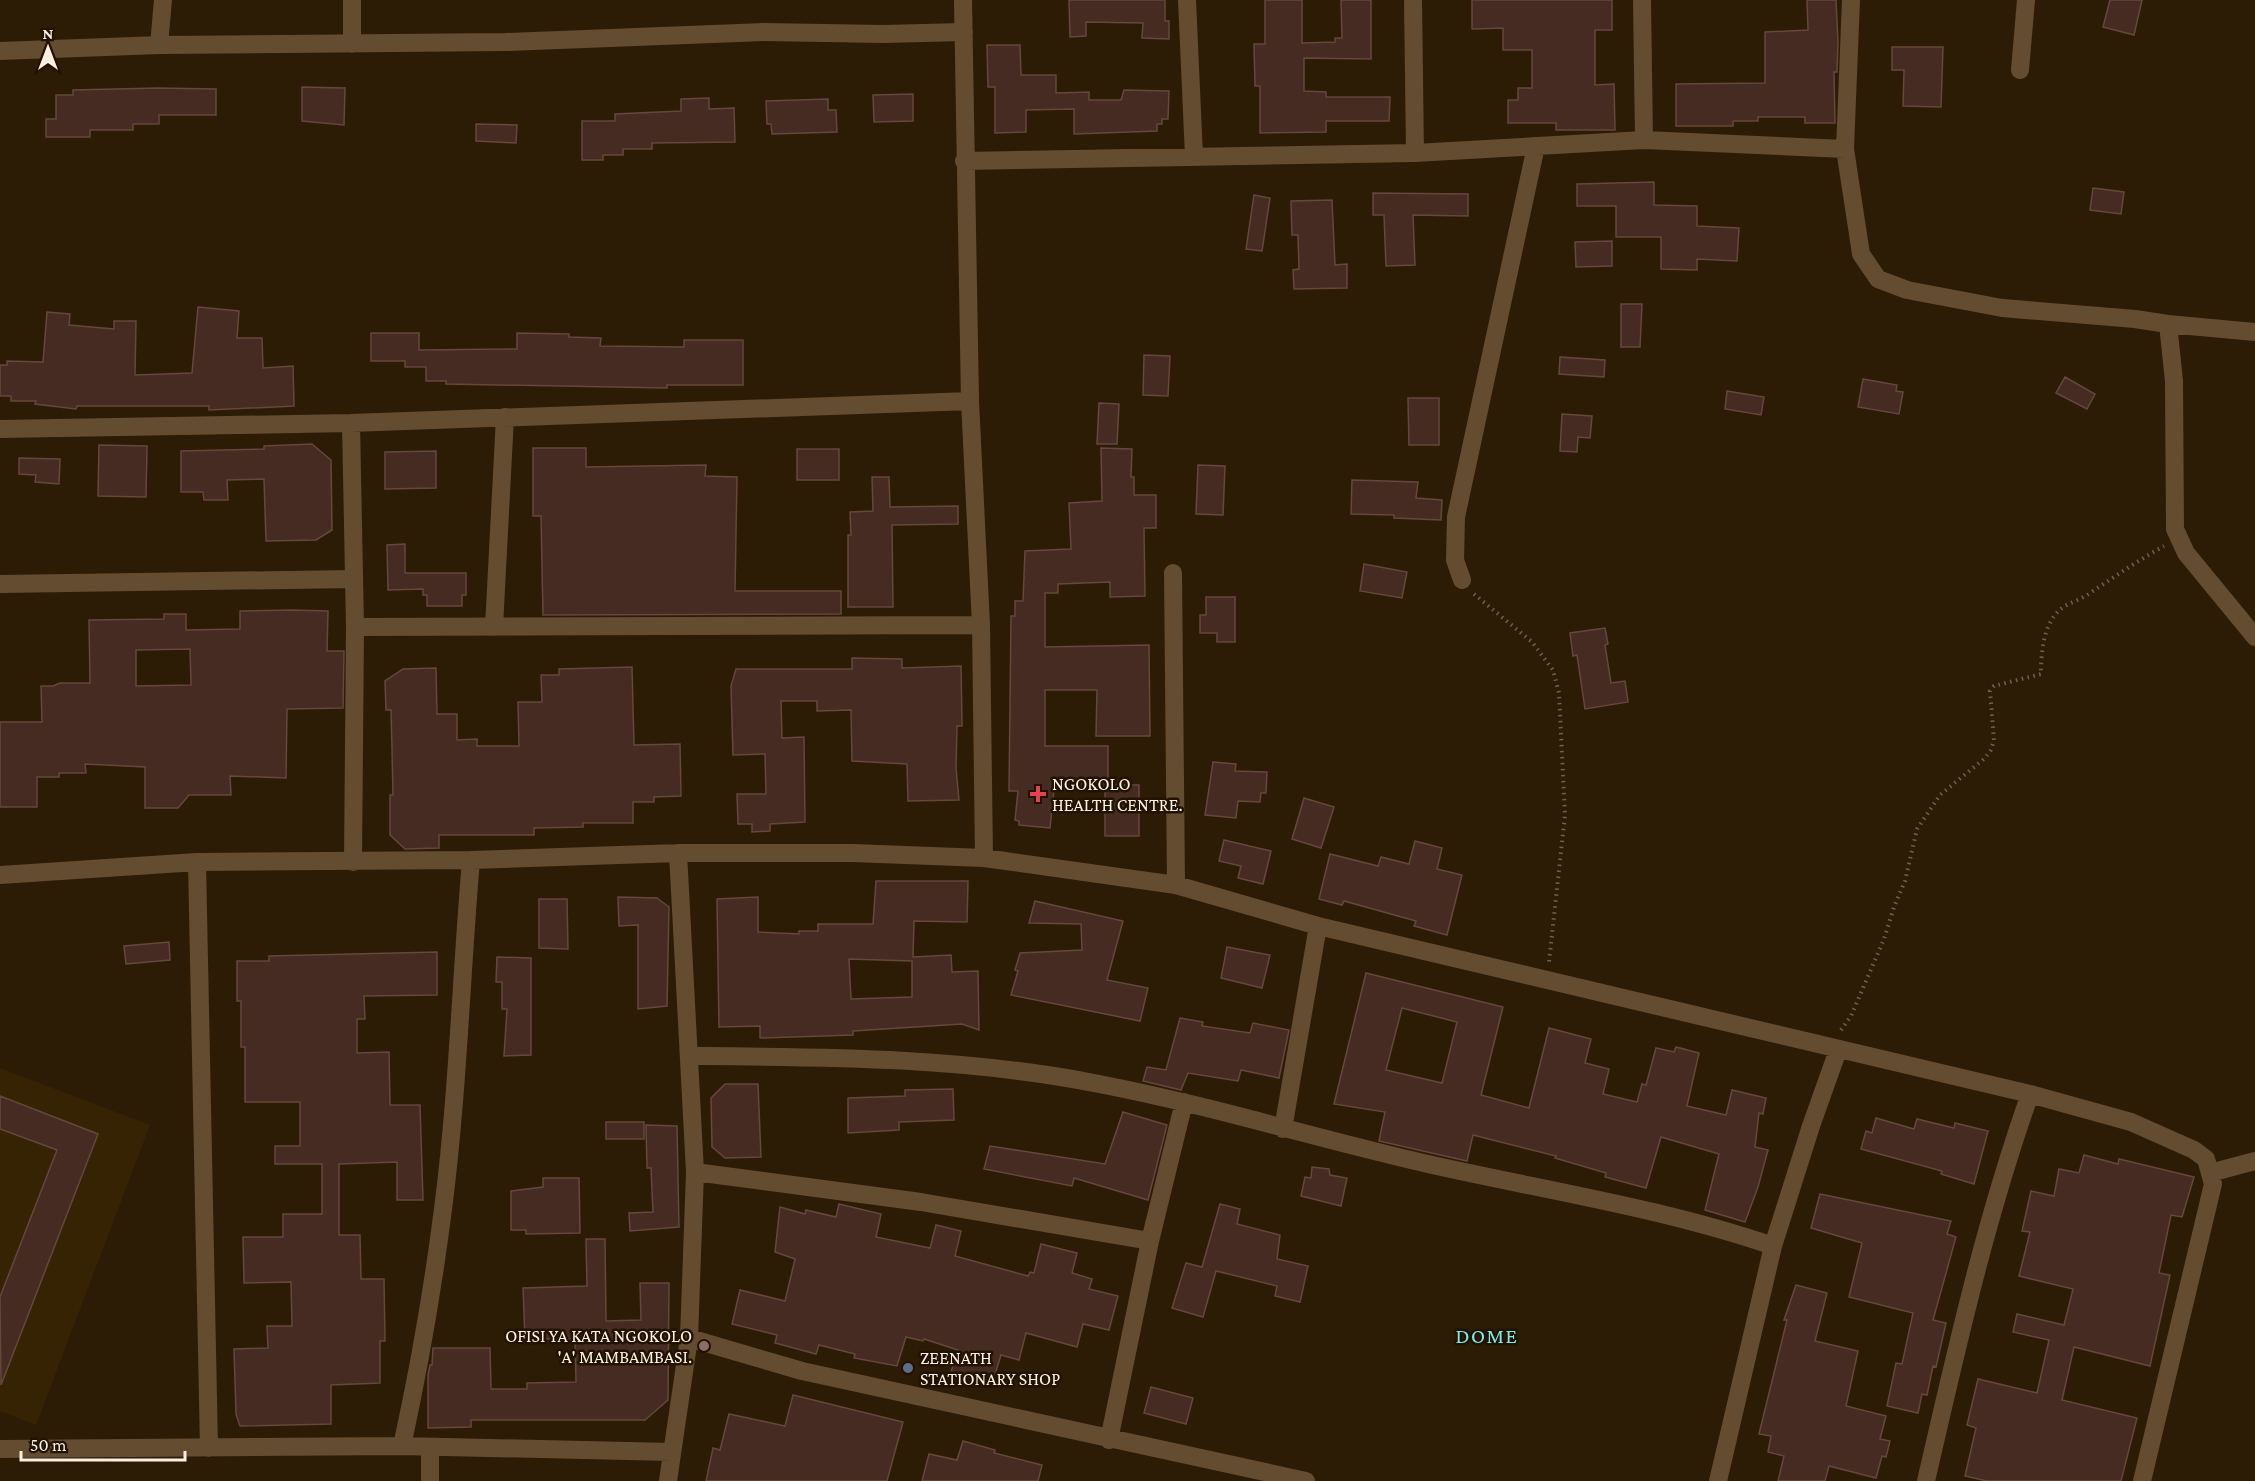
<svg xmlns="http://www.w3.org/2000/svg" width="2255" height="1481" viewBox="0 0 2255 1481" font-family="'Crimson Pro',serif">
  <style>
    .built { fill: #362303 }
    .building { fill: #462b22; stroke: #65473d; stroke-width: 1.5; fill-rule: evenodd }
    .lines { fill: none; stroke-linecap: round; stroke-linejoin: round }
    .path { stroke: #6f614d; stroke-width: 4; stroke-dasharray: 1.5 4.5; stroke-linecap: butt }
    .street { stroke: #644c31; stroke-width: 18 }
    .health-dot { fill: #e0444e; stroke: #221300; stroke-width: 2 }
    .education-dot { fill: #8d6e63; stroke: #221300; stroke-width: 2 }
    .service-dot { fill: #5c6f8a; stroke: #221300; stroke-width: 2 }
    .labels { text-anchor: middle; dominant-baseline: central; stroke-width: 5; stroke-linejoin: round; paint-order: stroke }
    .poi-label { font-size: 18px; fill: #fbf0e2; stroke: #221300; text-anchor: start }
    .quarter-label { font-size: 21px; letter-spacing: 1.5px; fill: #7de9eb; stroke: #221300 }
  </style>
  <rect width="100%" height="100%" fill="#2c1c05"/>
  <path class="built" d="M0 1068 150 1125 36 1425 0 1411Z"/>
  <path class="building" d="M1069 0H1165V21H1169V39L1142 38 1143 23 1086 22V36L1070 37Z
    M1265 0H1302V43L1335 42V38H1342L1341 0H1371V59L1304 58V91L1326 92V97H1390L1389 121H1326V132L1260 133V86H1255L1254 44H1265Z
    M1472 0H1612V30H1595V85L1614 84 1615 130H1556V123H1508V100H1518V88H1532V50H1503V28L1472 29Z
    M1807 0H1836L1838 42 1837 72H1834L1835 123H1805V117H1758V121H1733V126H1676V84L1765 83V32L1808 30Z
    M2110 0H2142L2134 35 2103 27Z
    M987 45H1020L1021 75H1056V93L1089 92V100H1121L1124 90 1169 91 1168 119H1162V124H1157V131L1074 134V109L1026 110V132L995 133V87H988Z
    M1892 47H1943L1941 107 1903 106 1904 70H1892Z
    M302 87 345 88 344 125 302 121Z
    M158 88 216 89V115H159V124H133V130H90V137H46V119H56V95H73V90Z
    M913 94V121L874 122 873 95Z
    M709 98V109L734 108 735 142 652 143V149H623V155H603V160H582V121H615V114L681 111V99Z
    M828 99V110H836L837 132 772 134 771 124H767L766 101Z
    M476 124 517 125 516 143 476 141Z
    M1654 182V205L1697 206V226L1739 228 1737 261 1697 259V270L1661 269V237H1616V206H1577V184Z
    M2093 188 2124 192 2121 214 2090 210Z
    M1373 193 1468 194V216L1413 215 1415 265 1386 266 1384 215H1373Z
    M1254 195 1270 198 1262 251 1246 249Z
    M1332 200 1335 265 1347 264V288L1294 289 1293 270 1299 269 1298 235H1292L1291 201Z
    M1612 241V266L1576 267 1575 242Z
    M1621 304H1642L1640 347H1621Z
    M198 307 239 311 237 338H262L263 368 293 366 294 406 209 410V406H77L76 409 35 404 36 401H11V396H0V365H7V361L43 362 47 312 70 314 69 325 114 329V321H136L135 375 192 373Z
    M371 333H419V350L517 349V333L569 334V337L601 338 600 346 684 347V340H743V385H667V388L446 384V381H426V367H405V361H371Z
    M1144 355 1170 356 1168 396 1143 395Z
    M1560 357 1605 360 1604 377 1559 374Z
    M2065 377 2095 394 2087 409 2056 393Z
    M1863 379 1897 385 1896 391 1903 392 1899 414 1858 407Z
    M1727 391 1764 397 1761 415 1725 409Z
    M1408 398H1439V445H1409Z
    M1099 403 1119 404 1117 444H1097Z
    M1562 414 1592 416 1590 438 1578 437 1577 452 1560 451Z
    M312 444 331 460 332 530 316 540 266 541 264 479 227 480 228 500H204L203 492H181V451L264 449V446Z
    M99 445 147 446 146 497 98 496Z
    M533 448H586V467L706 465 705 476 737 477 735 591H841V614L543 615 541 516H533Z
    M1101 448 1132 449 1131 477H1134V495H1156V528H1144L1145 596 1110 597V582L1058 584V593H1045V647L1149 645 1150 736H1096L1097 690H1045V746H1108V785H1139V836H1105V789L1054 790 1050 828 1019 825V821L1015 820 1018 791H1009L1011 616H1015V601H1023L1025 551 1071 549 1069 503 1102 501Z
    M797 449H839V480H797Z
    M436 451V488L385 489V452Z
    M19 458 60 459 59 484 35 482 36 475 19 474Z
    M1198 465 1225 466 1223 515 1196 514Z
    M872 477H889L890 507 958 506V524L892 525 893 607H848V535H851L850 512 873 511Z
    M1352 480 1418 482 1416 498 1442 500 1441 520 1394 518V515L1351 514Z
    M405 544V573H466V595H462V606H427V595H423V589L388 590 387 545Z
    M1364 564 1407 572 1402 598 1360 591Z
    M1206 597H1235V642H1217V633H1200V615H1206Z
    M292 610 328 611 327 651H344L343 708 287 709 286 778 230 776 231 795H189L178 808H145V767L85 764 86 773H59V777H37V807H0V722H42L41 686H53L60 683H90L89 620 164 619V614H186V630L240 629V611ZM190 649 191 685 136 686V650Z
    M1605 628 1608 644 1605 645 1611 683 1625 681 1628 702 1585 709 1577 655 1573 656 1570 633Z
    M852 658 902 659V668L961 666 962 726H957L956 768 959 800 908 801 907 764 852 761 851 710 817 711V701H781L782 738 804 737 805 822 770 824V831L752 832V824H738L737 794H766L765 754 733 755 731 686 736 669H852Z
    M632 667 634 745 680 744 681 796 654 797V802H633V823H583V827L534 828V835H439V848L405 849 390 835V795H393L392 749 391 710H386L385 681 403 669 436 668 437 714H457V740L477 739V746H519L518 702H542L541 675H559V669Z
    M1213 762 1236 764 1235 771 1267 772 1266 793H1261L1260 802 1238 801 1236 818 1205 815Z
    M1304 798 1334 807 1321 848 1292 839Z
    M1224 840 1271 851 1263 884 1238 878 1241 866 1219 861Z
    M1415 841 1442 848 1437 869 1462 875 1447 935 1414 926 1416 921 1344 901 1342 905 1319 899 1330 854 1378 866 1381 857 1409 864Z
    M876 881H968L967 922 914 921 913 957 951 955 952 972 978 971 979 1030 962 1024 853 1031V1035L760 1038V1026L719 1027 717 899 758 897V932L799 934V931H818V924H873ZM849 959 912 961V997L851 999Z
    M618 897 657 898 669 907 667 1006 638 1009V925L619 926Z
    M539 899H567L568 949 539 948Z
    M1035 901 1123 921 1107 980 1148 988 1140 1021 1011 995 1018 971 1015 970 1020 953 1082 950 1081 924 1029 923Z
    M169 942 170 960 126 964 124 946Z
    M1227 947 1270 955 1262 988 1221 978Z
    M437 952V995L364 996 365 1019H357V1053L389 1052 390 1105H420L423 1200H397V1162L339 1164V1235H360L361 1279H384L385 1341H380V1383L331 1385V1424L240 1426 236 1414 234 1349 268 1348 267 1326H292L291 1282 244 1283 243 1237H283V1214H322V1164H275V1146H300V1102H245V1047H241V1001H237V961H269V956Z
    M497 957 531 958V1055L504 1056 507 1009H502V982H496Z
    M1366 973 1503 1007 1481 1095 1529 1108 1549 1028 1591 1039 1585 1063 1609 1069 1603 1094 1637 1102 1642 1084 1646 1085 1656 1048 1674 1052 1676 1047 1699 1053 1687 1106 1726 1115 1732 1090 1766 1098 1763 1114 1759 1113 1755 1147 1768 1150 1758 1187 1745 1222 1705 1210 1719 1154 1661 1137 1646 1188 1605 1177 1606 1173 1555 1158 1556 1156 1473 1135 1467 1161 1379 1141 1385 1112 1334 1104ZM1402 1008 1457 1022 1442 1083 1386 1070Z
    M1180 1018 1203 1022 1202 1026 1250 1033 1253 1023 1289 1030 1279 1078 1241 1070 1238 1081 1188 1073 1181 1090 1143 1081 1147 1067 1166 1070Z
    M725 1084H758L761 1157 725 1158 712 1147 711 1098Z
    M953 1089 954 1120 899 1122V1130L848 1133V1098L905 1096V1090Z
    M0 1096 98 1134 1 1385 0 1297 57 1150 0 1129Z
    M1123 1112 1167 1125 1148 1200 1074 1178 1072 1186 984 1169 990 1146 1105 1164Z
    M1876 1118 1914 1129 1917 1119 1954 1128 1955 1123 1988 1131 1974 1184 1941 1174 1942 1171 1861 1149 1866 1131 1872 1133Z
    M606 1122H644V1139H606Z
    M646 1125 677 1126 679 1227 630 1231 629 1213 653 1212 651 1168H647Z
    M2084 1155 2118 1164 2119 1159 2194 1177 2182 1217 2171 1215 2159 1273 2170 1275 2150 1366 2074 1347 2062 1400 2137 1418 2121 1481H1987L1965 1476 1976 1428 1967 1425 1978 1379 2037 1393 2049 1340 2013 1332 2017 1314 2064 1325 2073 1289 2019 1276 2030 1232 2022 1231 2031 1191 2054 1196 2059 1169 2079 1173Z
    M1312 1167 1329 1169 1330 1175 1347 1178 1341 1206 1301 1196 1305 1177 1311 1178Z
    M543 1178H579L580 1233 526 1234V1230H511V1191L543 1187Z
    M1820 1194 1951 1221 1947 1234 1956 1237 1933 1320 1946 1323 1936 1367 1933 1366 1927 1395 1922 1394 1918 1413 1887 1406 1896 1363 1902 1364 1913 1313 1849 1297 1862 1243 1811 1228Z
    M839 1204 881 1214 876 1237 930 1248 936 1225 961 1231 955 1256 1028 1276 1030 1272 1034 1273 1041 1244 1077 1253 1072 1273 1092 1279 1089 1289 1118 1296 1109 1330 1083 1324 1077 1347 1026 1333 1019 1360 1001 1355 992 1384 951 1372 958 1350 924 1339 923 1341 906 1337 897 1366 854 1358 855 1354 819 1345 816 1354 775 1343 777 1335 732 1324 740 1290 785 1301 795 1259 775 1252 780 1207 805 1214 806 1210 836 1217Z
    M1220 1204 1240 1209 1237 1224 1280 1235 1277 1259 1308 1266 1300 1302 1275 1296 1277 1286 1216 1271 1203 1317 1172 1308 1186 1263 1202 1267Z
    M586 1239H605L606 1321 641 1320 640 1283H669L668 1400 645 1420H471V1427L428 1428V1375L430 1365H432L433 1348H490L491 1389H527V1383L576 1382 575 1339H525L523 1288 587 1286Z
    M1796 1285 1827 1293 1815 1341 1858 1351 1846 1406 1886 1416 1880 1439 1890 1441 1886 1457 1882 1456 1876 1478 1829 1466 1825 1481H1778L1784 1456 1768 1452 1771 1436 1759 1434 1787 1320H1784Z
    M1151 1387 1193 1398 1186 1424 1144 1413Z
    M793 1395 903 1422 887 1481H706L713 1448 720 1450 729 1414 785 1426Z
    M963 1441 995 1450 994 1453 1042 1465 1038 1481H922L929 1454 957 1460Z"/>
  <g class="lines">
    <path class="path" d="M1474 594 1532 642 1553 670 1559 693 1565 815 1549 962
      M1841 1030 1851 1016 1884 939 1894 907 1905 881 1917 829 1940 795 1984 759 1991 750 1994 740 1990 691 1994 686 2041 674C2041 652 2043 620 2065 606 2074 601 2084 598 2093 591 2117 575 2139 560 2164 546"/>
    <path class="street" d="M352 0V44
      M963 0 970 401 981 625 984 858
      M1187 0 1194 156
      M1413 0 1415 153
      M1642 0 1644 140
      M1851 0 1845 149 1861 254 1878 279 1907 290 2002 308 2135 319 2168 324 2255 332
      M159 45 163 0
      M0 51 159 45 505 42 764 32 883 34 964 32
      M2020 70 2026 0
      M964 161 1415 153 1644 140 1845 149
      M2168 324 2174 381 2175 529 2186 553 2255 637
      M351 423 355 627 353 862
      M0 429 351 423 970 401
      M1173 573 1176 885
      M1462 580 1455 560 1456 517 1536 146
      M0 584 353 579
      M355 627 981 625
      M494 627 505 417
      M197 862 209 1448
      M0 875 197 862 471 860 678 853H853L984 858 1176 885 1318 926 2030 1094 2131 1122 2194 1150 2206 1159 2213 1184 2142 1481
      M689 1056C827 1057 963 1057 1099 1084 1209 1105 1318 1139 1428 1164 1543 1190 1662 1208 1773 1246
      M1283 1129 1318 926
      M695 1172 921 1202 1150 1241
      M2210 1173 2255 1161
      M689 1338 802 1371 1306 1481
      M1109 1440 1150 1241 1184 1102
      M402 1446C419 1368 433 1288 443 1209 458 1093 461 976 471 860
      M0 1449 402 1446 672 1452
      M430 1481V1447
      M668 1481 689 1338 695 1172 678 853
      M1718 1481 1773 1246 1811 1126 1838 1050
      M1926 1481C1956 1351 1985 1221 2030 1094"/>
  </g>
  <path class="health-dot" d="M1035 785h6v6h6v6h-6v6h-6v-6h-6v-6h6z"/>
  <circle class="education-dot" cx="704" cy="1346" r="6"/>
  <circle class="service-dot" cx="908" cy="1368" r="6"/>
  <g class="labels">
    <g class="poi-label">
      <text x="1052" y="784">NGOKOLO<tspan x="1052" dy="21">HEALTH CENTRE.</tspan></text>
      <text x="692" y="1336" text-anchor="end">OFISI YA KATA NGOKOLO<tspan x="692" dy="21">'A' MAMBAMBASI.</tspan></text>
      <text x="920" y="1358">ZEENATH<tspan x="920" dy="21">STATIONARY SHOP</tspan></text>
    </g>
    <g class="quarter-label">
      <text x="1487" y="1336">DOME</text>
    </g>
  </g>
  <g transform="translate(48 48)" stroke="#221300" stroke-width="4.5" paint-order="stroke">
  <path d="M0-4.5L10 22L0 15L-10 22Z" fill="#fbf0e2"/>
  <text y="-9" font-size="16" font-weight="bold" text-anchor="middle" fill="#fbf0e2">N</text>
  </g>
  <path d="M21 1451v9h164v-9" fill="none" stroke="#fbf0e2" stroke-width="3"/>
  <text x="30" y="1451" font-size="18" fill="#fbf0e2" stroke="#221300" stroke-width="4.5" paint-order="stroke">50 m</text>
</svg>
